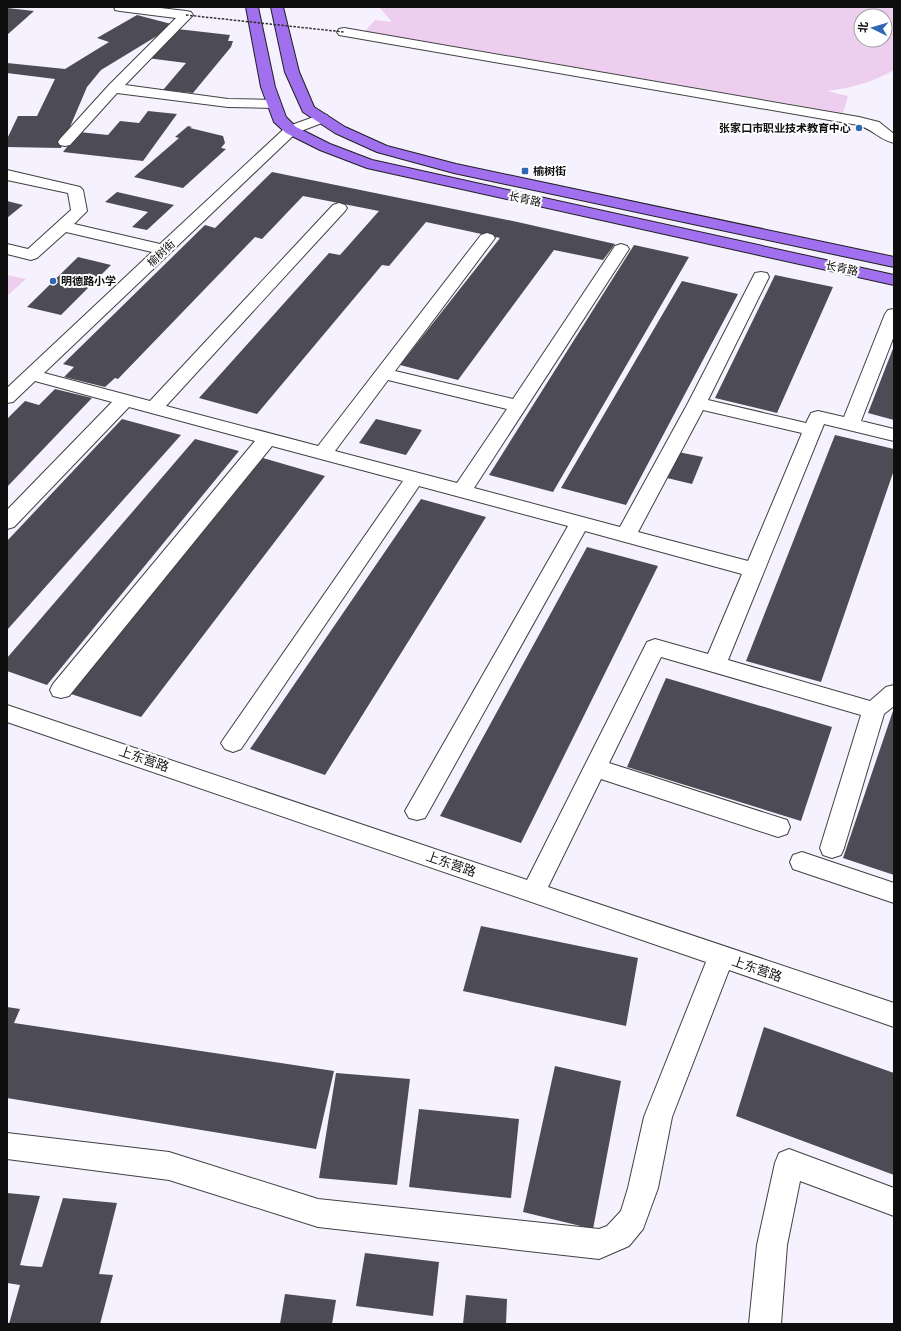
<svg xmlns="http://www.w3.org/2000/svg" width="901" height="1331" viewBox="0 0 901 1331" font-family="'IBM Plex Serif','Noto Sans SC',serif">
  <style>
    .pitch { fill: #edceee; fill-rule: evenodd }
    .building { fill: #4c4b56 }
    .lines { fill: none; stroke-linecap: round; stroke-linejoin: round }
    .minor-casing { stroke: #414141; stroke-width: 2 }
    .major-casing { stroke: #1f1f1f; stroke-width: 2 }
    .minor { fill: #fff; fill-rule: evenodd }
    .major { fill: #a170ee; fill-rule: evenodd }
    .path-bridge { stroke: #303030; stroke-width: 1.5; stroke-dasharray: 2.5 1.5; stroke-linecap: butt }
    .poi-dot { fill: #3067b5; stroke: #fff; stroke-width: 1.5 }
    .labels { text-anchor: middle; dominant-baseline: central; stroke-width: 4; stroke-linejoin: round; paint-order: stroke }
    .far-poi-label { font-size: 11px; font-weight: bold; fill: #0e0e0e; stroke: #fff; text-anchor: start }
    .far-street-label { font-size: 11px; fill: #0e0e0e; stroke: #fff }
    .street-label { font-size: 13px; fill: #0e0e0e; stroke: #fff }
  </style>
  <rect width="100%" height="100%" fill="#f6f1fe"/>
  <path class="pitch" d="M379 7H892L894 9V70C873 82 851 88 827 91L848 96 843 113 365 31 375 20 392 22ZM861 16H885V40H861Z
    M7 275 26 279 7 296Z"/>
  <path class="building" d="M7 8 34 11 7 35Z
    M137 15 175 25 101 70 87 87 61 148 7 147V139L18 116H37L55 79 7 73V63L65 69 109 42 97 38Z
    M177 29 230 35 228 41H233L231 47 193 93 163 90 186 63 147 58Z
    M148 111 177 114 143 161 63 152 79 132 108 135 120 121 139 123Z
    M188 126 192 127 190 128 223 136 225 143 221 148 226 149 183 188 134 177 179 138 175 137Z
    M272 172 513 221 615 244 603 260 554 250 458 380 400 365 500 238 426 222 389 266 382 265 257 414 199 398 329 253 340 255 379 211 303 196 262 239 255 237 118 379 115 378 105 387 64 377 74 367 63 364 205 225 215 228Z
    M117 192 174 205 147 230 132 227 148 212 105 202Z
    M7 201 23 205 7 218Z
    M634 245 689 257 553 492 489 475Z
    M78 257 111 265 61 315 27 307Z
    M775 275 833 287 777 413 715 398Z
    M682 281 738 294 626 505 561 488Z
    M894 346V420L868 413Z
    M55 389 92 398 7 487V419L25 401 39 405Z
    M122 419 181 435 7 630V541Z
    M376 419 422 430 406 455 359 443Z
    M835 435 894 449V470L821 682 746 661Z
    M195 439 239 451 47 685 7 671V658Z
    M678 452 703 457 692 484 667 478Z
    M263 458 325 476 141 717 71 694Z
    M421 499 486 517 325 775 250 749Z
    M587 547 658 566 521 843 440 816Z
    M666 678 832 727 801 821 627 767Z
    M894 708V875L843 858Z
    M481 926 638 958 626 1026 463 991Z
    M7 1007 20 1009 14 1023 334 1071 316 1149 7 1098Z
    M764 1027 894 1073V1175L736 1116Z
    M555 1066 621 1081 593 1229 523 1212Z
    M336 1073 410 1079 397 1185 319 1178Z
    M419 1109 519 1119 511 1198 409 1187Z
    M7 1193 40 1196 20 1265 27 1266 42 1267 63 1198 117 1203 99 1274 113 1275 100 1324H9L20 1285 7 1283Z
    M365 1253 439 1262 433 1316 356 1306Z
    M285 1294 336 1300 332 1324H280Z
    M466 1295 507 1299 506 1324H463Z"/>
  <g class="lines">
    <defs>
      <path id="minor" d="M114 7H152L186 11 191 12 193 15 125 85 228 99 274 100 279 101 281 104 279 107 274 108 228 107 117 93 70 145 65 146 60 145 58 142 60 139 109 85 176 18 120 11 115 10Z
        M344 28 859 117 879 122 894 134V143C878 139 874 130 858 125L339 35 337 32 339 29Z
        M322 114 327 115 329 118 327 121 296 133 44 373 150 401 333 205 339 203 345 205 347 208 345 211 166 406 318 446 481 235 487 233 493 235 495 238 395 371 513 399 615 246 621 244 627 246 629 249 474 488 620 527 688 403 755 273 761 272 767 273 769 277 708 400 806 423 811 413 818 411 844 417 885 314 888 310 894 309V336L861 421 894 429V441L824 424 728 660 870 701 886 687 894 685V706L884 714 844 848 841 855 832 858 823 855 820 848 861 715 661 657 609 763 787 820 790 827 787 834 778 837 601 779 548 887 894 1003V1027L729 970 672 1117 658 1188 643 1229 629 1246 599 1259 318 1227 169 1180 7 1159V1133L169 1152 318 1199 599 1229 607 1226 621 1211 628 1188 644 1117 706 962 7 722V705L527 880 647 642 655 639 708 654 742 574 585 531 425 818 417 820 409 818 405 811 409 804 568 526 419 486 241 749 233 752 225 749 221 743 225 737 403 481 272 446 69 696 61 698 53 696 50 690 53 684 255 441 129 407 14 527 7 529V510L112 402 35 381 13 402 7 403V388L152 252 66 232 37 258 31 260 7 254V244L28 249 71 210 68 193 7 180V170L80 187 83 190 87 211 74 224 160 244 286 127ZM388 380 507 409 457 483 335 451ZM703 410 802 433 748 561 638 532Z
        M802 852 894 883V903L793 869 790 862 793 855Z
        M789 1149 894 1188V1216L800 1181 787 1245 781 1324H749L757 1245 775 1163 779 1153Z"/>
      <path id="major" d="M246 7H258L275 87 286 117 296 127 330 144 372 160 894 275V285L367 168 320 150 286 133 274 122 261 87Z
        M271 7H283L299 72 314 107 345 127 387 146 456 164 894 257V267L454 173 377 152 335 133 303 112 285 72Z"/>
    </defs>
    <use href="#minor" class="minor-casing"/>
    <use href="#major" class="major-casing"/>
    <use href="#minor" class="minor"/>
    <use href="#major" class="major"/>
    <path class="path-bridge" d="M186 15 344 32"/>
  </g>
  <g class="poi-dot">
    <circle cx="859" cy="128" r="4"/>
    <rect x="521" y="167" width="8" height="8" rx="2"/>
    <circle cx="53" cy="281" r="4"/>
  </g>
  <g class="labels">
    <g class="far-poi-label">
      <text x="851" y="128" text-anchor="end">张家口市职业技术教育中心</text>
      <text x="533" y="171">榆树街</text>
      <text x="61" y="281">明德路小学</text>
    </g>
    <g class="far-street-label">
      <text transform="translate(525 199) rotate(12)">长青路</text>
      <text transform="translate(161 253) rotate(-43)">榆树街</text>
      <text transform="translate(842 268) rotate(12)">长青路</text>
    </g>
    <g class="street-label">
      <text transform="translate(144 759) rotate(19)">上东营路</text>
      <text transform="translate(451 864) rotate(19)">上东营路</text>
      <text transform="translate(757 969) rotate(19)">上东营路</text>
    </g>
  </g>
  <rect width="901" height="1331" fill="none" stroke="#0e0e0e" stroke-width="16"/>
  <g transform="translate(873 28) rotate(275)"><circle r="19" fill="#ffffff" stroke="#9f9f9f"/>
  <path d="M0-3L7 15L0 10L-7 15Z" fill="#3067b5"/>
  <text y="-6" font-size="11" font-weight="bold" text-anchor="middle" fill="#0e0e0e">北</text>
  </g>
</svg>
